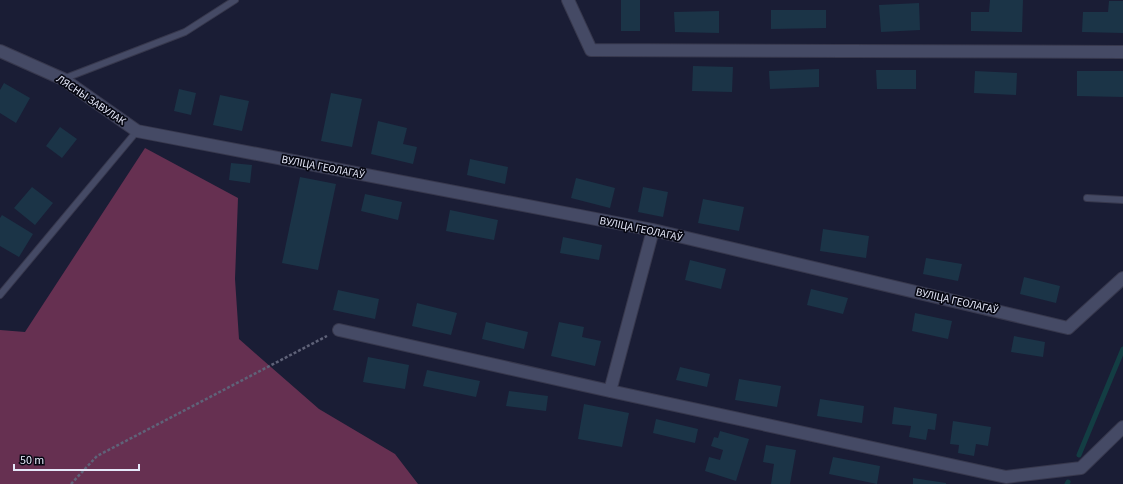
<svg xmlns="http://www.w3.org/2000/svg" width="1123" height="484" viewBox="0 0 1123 484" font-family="'Source Sans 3',sans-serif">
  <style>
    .green { fill: #663051 }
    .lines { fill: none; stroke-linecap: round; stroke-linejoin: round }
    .stream { stroke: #133d43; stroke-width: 5 }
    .building { fill: #1b3447 }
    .lane-casing { stroke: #37384d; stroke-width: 8 }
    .street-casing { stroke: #37384d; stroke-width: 14 }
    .path { stroke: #5f6278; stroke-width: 2.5; stroke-dasharray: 3 2; stroke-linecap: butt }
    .lane { stroke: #454a65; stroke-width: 6 }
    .street { stroke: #454a65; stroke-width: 12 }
    .labels { text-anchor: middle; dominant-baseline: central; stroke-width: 3.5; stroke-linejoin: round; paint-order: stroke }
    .street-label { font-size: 11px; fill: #e5e8f9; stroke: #070813 }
  </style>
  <rect width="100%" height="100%" fill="#1a1d35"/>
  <path class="green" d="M145 148 238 198 235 279 239 339 319 409 395 454 418 484H0V330L25 332Z"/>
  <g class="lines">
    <path class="stream" d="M1079 455 1123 349
      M1067 484 1068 482"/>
  </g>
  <path class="building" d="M621 0H640V31H621Z
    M990 0H1023L1022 32 971 31V12H989Z
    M1109 1H1123V33L1082 32 1083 12H1108Z
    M919 3 920 30 881 32 879 5Z
    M771 10H826V28L771 29Z
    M719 11V33L675 32 674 12Z
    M693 66 733 67 732 92 692 91Z
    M819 69V87L770 89 769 71Z
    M876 70H916V89H877Z
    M975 71 1017 73 1016 95 974 93Z
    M1077 71H1123V97L1077 96Z
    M4 83 30 98 16 123 0 113V90Z
    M179 89 196 93 191 115 174 111Z
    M331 93 362 99 352 147 321 141Z
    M220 95 249 101 242 131 213 125Z
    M378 121 407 128 403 144 417 147 413 164 371 154Z
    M60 127 77 139 62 158 46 146Z
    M470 159 508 167 505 184 467 175Z
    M231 163 252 165 250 183 229 180Z
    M300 177 336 184 318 270 282 263Z
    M576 178 615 188 610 208 571 198Z
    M32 187 53 203 35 225 14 208Z
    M643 187 668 192 663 217 638 212Z
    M365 194 402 202 398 220 361 211Z
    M703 199 744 207 739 231 698 223Z
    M450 210 498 220 494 240 446 231Z
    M2 215 33 234 19 257 0 246V218Z
    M823 229 869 236 866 258 820 251Z
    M563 237 602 245 599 260 560 253Z
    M926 258 962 264 958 281 923 274Z
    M690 260 726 269 721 289 685 280Z
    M1024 277 1060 286 1056 303 1020 294Z
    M811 289 848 298 843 314 807 305Z
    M338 290 379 299 375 319 333 310Z
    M417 303 457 313 451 335 412 326Z
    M915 313 952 321 948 339 912 331Z
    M486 322 528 332 524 349 482 339Z
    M559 322 584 327 582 337 601 341 595 366 551 356Z
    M1014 336 1045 342 1043 357 1011 352Z
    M368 357 409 365 405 389 363 382Z
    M680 367 710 374 707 387 676 380Z
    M427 370 480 381 476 397 423 386Z
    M739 379 781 386 777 407 735 400Z
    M509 391 548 396 546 411 506 406Z
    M820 399 864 406 862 423 817 416Z
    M584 404 629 413 622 447 578 439Z
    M894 407 937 414 935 430 928 429 926 440 909 437 911 426 892 424Z
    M656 419 698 429 695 443 653 433Z
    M953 421 991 427 988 446 976 444 974 456 958 453 959 445 950 444Z
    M720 431 749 439 736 481 705 471 709 457 720 460 723 450 711 446 714 437 718 438Z
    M766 445 796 450 790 484H771L774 464 763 462Z
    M833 457 880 466 877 484 829 474Z
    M913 478 946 483V484H913Z"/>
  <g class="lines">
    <defs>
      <path id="lane" d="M63 79 185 32 235 0
        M1087 198 1123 200
        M0 295 137 131"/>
      <path id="street" d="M568 0 591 50 1123 52
        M0 51 63 79 137 131 653 230 1068 328 1123 278
        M339 330 610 391 1006 477 1081 468 1123 427
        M610 391 653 230"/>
    </defs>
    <use href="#lane" class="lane-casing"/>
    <use href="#street" class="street-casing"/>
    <path class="path" d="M71 484 97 456 327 336"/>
    <use href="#lane" class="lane"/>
    <use href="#street" class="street"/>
  </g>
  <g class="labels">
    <g class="street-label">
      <text transform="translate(91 100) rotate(34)">ЛЯСНЫ ЗАВУЛАК</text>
      <text transform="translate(323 167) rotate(11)">ВУЛІЦА ГЕОЛАГАЎ</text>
      <text transform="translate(641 229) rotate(12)">ВУЛІЦА ГЕОЛАГАЎ</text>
      <text transform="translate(957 301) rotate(13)">ВУЛІЦА ГЕОЛАГАЎ</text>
    </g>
  </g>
  <path d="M14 464v6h125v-6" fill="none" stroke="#e5e8f9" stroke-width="2"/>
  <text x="20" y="464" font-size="12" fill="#e5e8f9" stroke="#070813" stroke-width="3" paint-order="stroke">50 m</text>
</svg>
